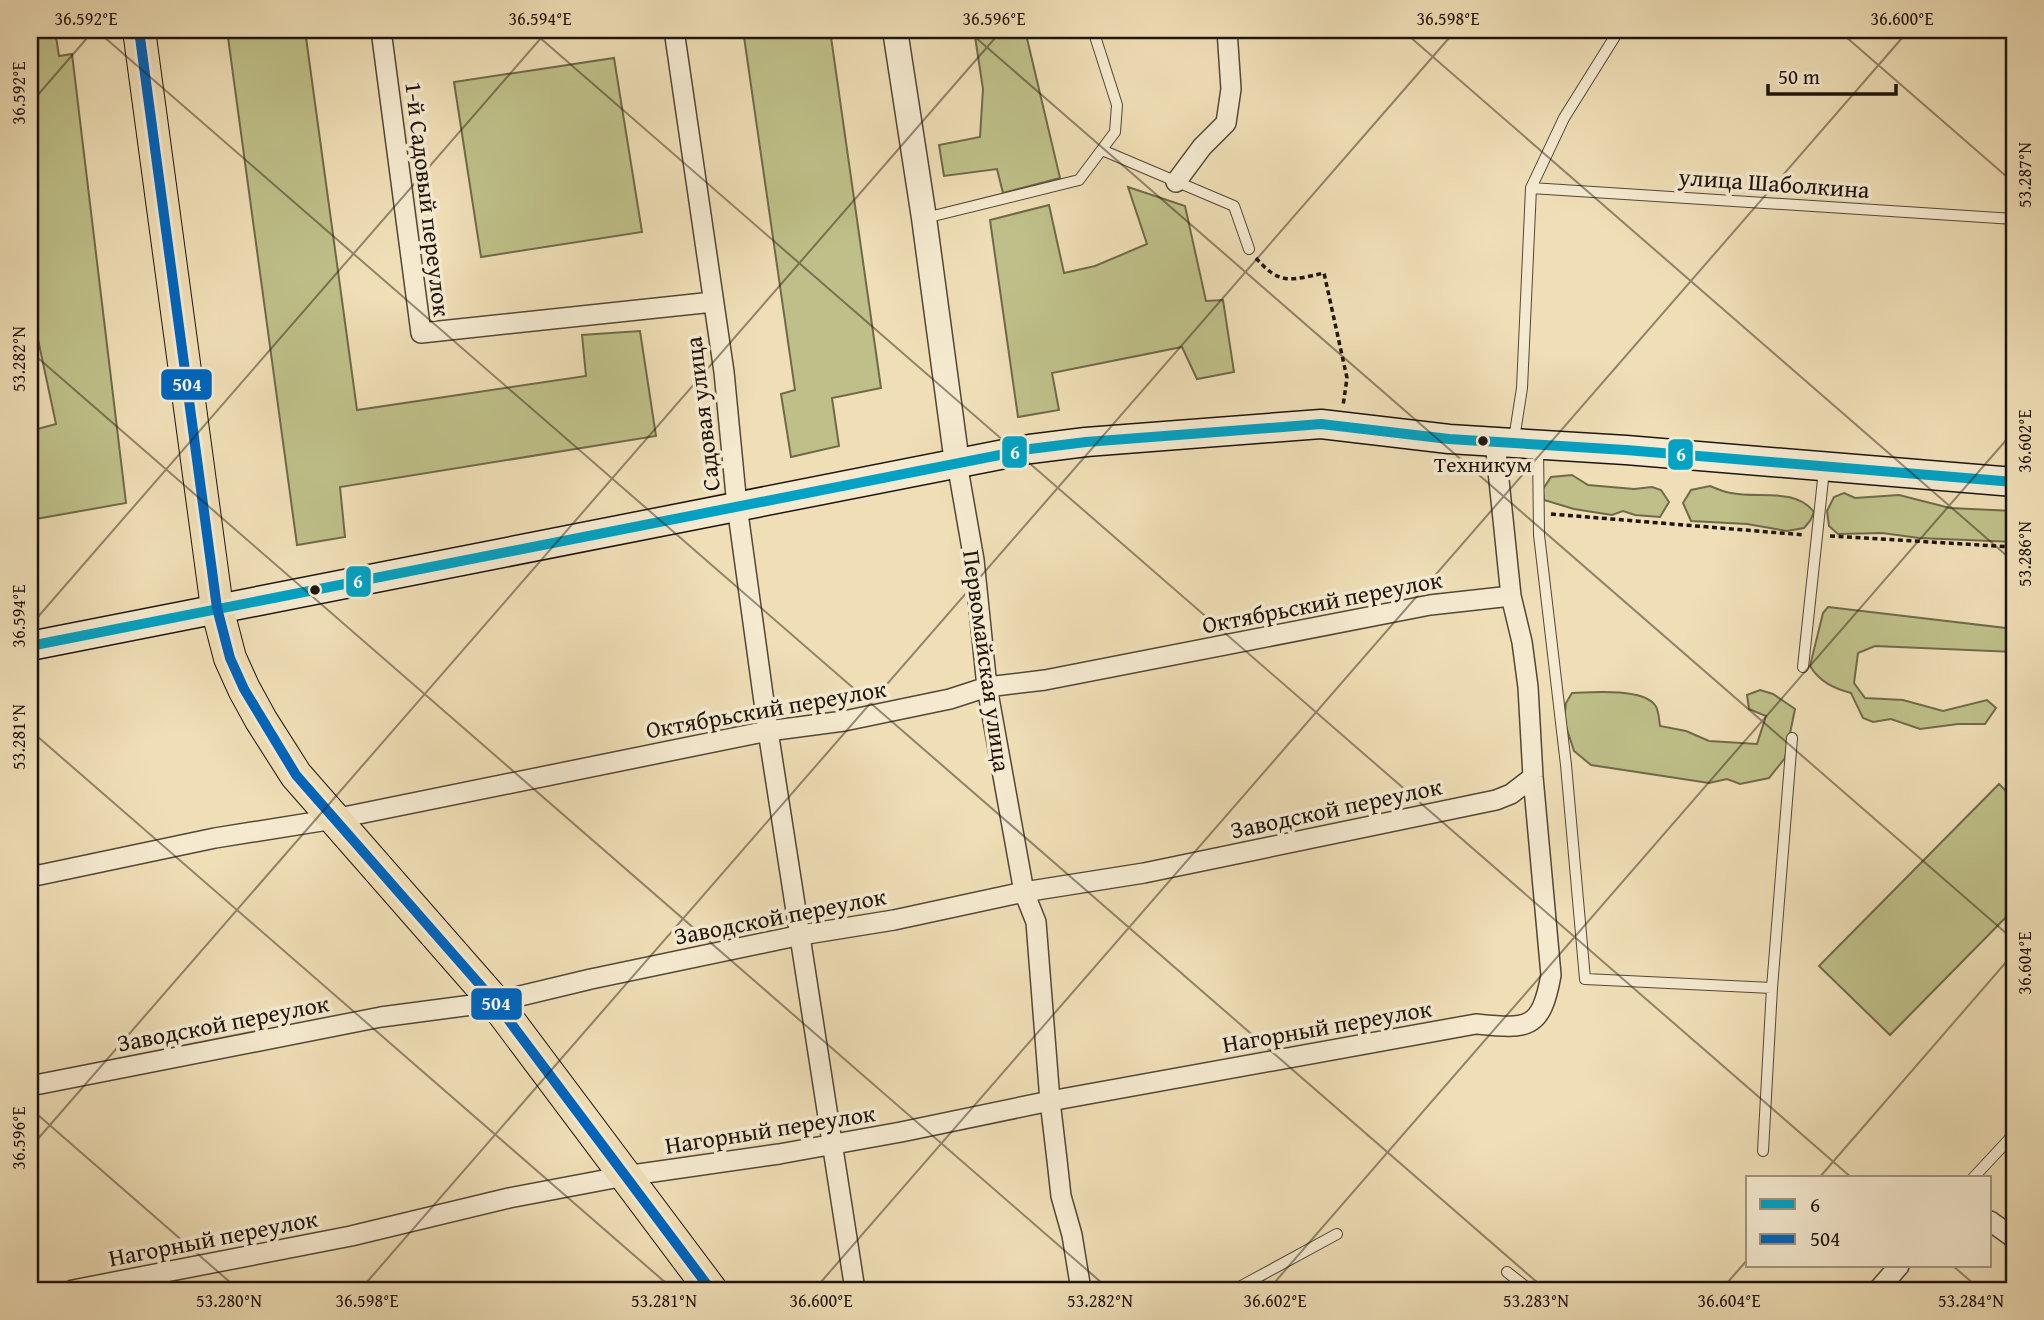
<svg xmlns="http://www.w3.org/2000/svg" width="2044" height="1320" viewBox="0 0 2044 1320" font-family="'Gentium Book Plus',serif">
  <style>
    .green { fill: #bfc089; stroke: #6f6a4a; stroke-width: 2 }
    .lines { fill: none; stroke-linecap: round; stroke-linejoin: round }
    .service-casing { stroke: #534736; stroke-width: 12 }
    .minor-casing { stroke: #534736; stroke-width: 22 }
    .tertiary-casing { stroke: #534736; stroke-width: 27 }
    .secondary-casing { stroke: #1f150c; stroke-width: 31 }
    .primary-casing { stroke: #1f150c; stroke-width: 34 }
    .path { stroke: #1f150c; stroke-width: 3.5; stroke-dasharray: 5 3.5; stroke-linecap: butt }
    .service { stroke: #f5ead0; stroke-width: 10 }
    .minor { stroke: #f5ead0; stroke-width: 19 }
    .tertiary { stroke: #f5ead0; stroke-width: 24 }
    .secondary { stroke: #f5ead0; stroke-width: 28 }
    .primary { stroke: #efdeb6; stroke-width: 32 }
    .bus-1-casing { stroke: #f5ead0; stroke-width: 16 }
    .bus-2-casing { stroke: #f5ead0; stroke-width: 16 }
    .bus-1 { stroke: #02a2c4; stroke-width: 10 }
    .bus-2 { stroke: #0065bd; stroke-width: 10 }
    .ticks { fill: none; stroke: #1f150c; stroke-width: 2; stroke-opacity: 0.45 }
    .bus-dot { fill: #1f150c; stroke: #f5ead0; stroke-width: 2.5 }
    .labels { text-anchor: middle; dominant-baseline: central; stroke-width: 7; stroke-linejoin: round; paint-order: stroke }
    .bus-label { font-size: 22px; fill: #1f150c; stroke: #f5ead0 }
    .street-label { font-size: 24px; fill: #1f150c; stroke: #f5ead0 }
    .line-badge { stroke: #f5ead0; stroke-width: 2.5 }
    .badge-label { font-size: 19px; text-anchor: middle; font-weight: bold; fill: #fff }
    .neatline { fill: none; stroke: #1f150c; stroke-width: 2.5 }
    .ticks-label { font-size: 18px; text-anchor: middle; fill: #1f150c }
  </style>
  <rect width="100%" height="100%" fill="#efdeb6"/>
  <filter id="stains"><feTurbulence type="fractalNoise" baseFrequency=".00286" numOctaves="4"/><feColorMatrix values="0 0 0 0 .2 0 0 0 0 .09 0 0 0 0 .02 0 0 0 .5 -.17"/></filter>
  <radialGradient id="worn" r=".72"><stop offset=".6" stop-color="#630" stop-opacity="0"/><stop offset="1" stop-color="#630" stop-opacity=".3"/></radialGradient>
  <path class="green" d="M36 30H55L59 56 72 54 126 503 30 520V431L56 424 30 302V31Z
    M227 30H305L357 410 586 376 582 335 640 331 656 436 340 487 345 537 297 545Z
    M743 30H830L881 388 832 398 839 446 791 457 781 394 795 390Z
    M974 30H1025L1060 178 1003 193 997 169 944 176 939 145 980 137 983 89Z
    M614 58 642 232 481 257 454 82Z
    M1128 187 1185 206 1206 301 1223 300 1234 372 1197 379 1182 347 1052 373 1059 410 1018 417 990 220 1049 205 1064 273 1095 266 1147 244Z
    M1572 475 1588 485 1634 489 1652 487 1661 490 1669 502 1660 517 1635 515 1623 511 1612 515 1574 509 1544 500 1543 489 1551 477Z
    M1710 486C1717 489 1724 492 1731 493 1758 499 1795 487 1814 512L1810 521 1804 528 1787 531 1747 524 1691 521 1683 503 1691 490Z
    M1844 493 1855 498 1899 495 1950 508 2014 511V542L1919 538 1882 533 1838 534 1829 526 1827 511 1834 497Z
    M1828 607 2014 629V652L1875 646 1858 653 1854 683 1865 698 1903 700 1943 711 1987 700 1996 708 1985 724H1958L1920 729 1891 719 1873 722 1863 718 1851 693C1833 688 1820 682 1810 666L1823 613Z
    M1760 690 1773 694 1795 709 1785 758 1769 778 1740 784 1727 779 1709 783 1591 765 1574 751 1564 720 1566 703 1572 693C1592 692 1642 688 1655 705 1659 710 1659 720 1660 726L1686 731 1709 741 1757 744 1766 716 1749 709 1747 695Z
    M1999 784 2014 799V909L1890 1035 1819 966Z"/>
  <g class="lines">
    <defs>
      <path id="service" d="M1102 150 1234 206 1249 249
        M1531 188 2014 219
        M925 218 1079 180 1115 132 1117 105 1093 30
        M1514 439 1522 388 1531 188 1564 118 1619 30
        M1538 445 1539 535 1566 765 1585 979 1772 988 1792 738
        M1803 667 1824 470
        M1763 1151 1772 988
        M1973 1178 2014 1134
        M1507 1272 1530 1290
        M1234 1290 1337 1234"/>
      <path id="minor" d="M381 30 421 333 713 302
        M674 30 724 372 737 506 768 731 855 1290
        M1176 182 1202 147 1226 123 1231 89 1227 30
        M957 463 974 560 987 687 1024 892 1036 922 1050 1101 1057 1160 1061 1196 1072 1235 1081 1290
        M30 877 215 838 334 819 768 731 844 721 950 699 987 687 1045 680 1430 605 1511 596
        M30 1086 381 1017 495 1002 591 979 801 935 894 920 1024 892 1144 873 1496 800 1511 794 1533 777
        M1990 1221 2014 1238
        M73 1290 351 1236 509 1198 625 1176 779 1154 901 1132 1050 1101 1476 1024C1527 1029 1541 1031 1551 975L1533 777 1528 687 1522 642 1511 596 1495 442
        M1878 1290 1899 1266"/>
      <path id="tertiary" d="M895 30 924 218 957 463"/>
      <path id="secondary" d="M30 646 1030 449 1086 442 1321 424 1449 439 1626 450 2014 482"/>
      <path id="primary" d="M139 30 217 608 230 658 244 689 261 720 296 775 495 1002 711 1290"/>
    </defs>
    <use href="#service" class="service-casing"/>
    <use href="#minor" class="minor-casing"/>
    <use href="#tertiary" class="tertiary-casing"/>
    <use href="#secondary" class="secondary-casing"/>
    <use href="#primary" class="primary-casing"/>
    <path class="path" d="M1256 258C1280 286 1291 280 1324 273L1347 378 1343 406
      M1551 514 1805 535
      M1830 536 2014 547"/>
    <use href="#service" class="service"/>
    <use href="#minor" class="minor"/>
    <use href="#tertiary" class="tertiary"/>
    <use href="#secondary" class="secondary"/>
    <use href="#primary" class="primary"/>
    <defs>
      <path id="bus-1" d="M30 646 1030 449 1086 442 1321 424 1449 439 1626 450 2014 482"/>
      <path id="bus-2" d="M139 30 217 608 230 658 244 689 296 775 495 1002 711 1290"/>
    </defs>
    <use href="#bus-1" class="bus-1-casing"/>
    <use href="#bus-2" class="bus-2-casing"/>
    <use href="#bus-1" class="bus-1"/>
    <use href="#bus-2" class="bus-2"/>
  </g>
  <path class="ticks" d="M96 30 1546 1290M531 30 1852 1178M967 30 2014 940M1402 30 2014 562M1838 30 2014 183M30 104 94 30M30 351 1110 1290M30 626 548 30M30 730 674 1290M30 1108 239 1290M30 1148 1002 30M1819 1178 2014 953M1953 1266 1981 1290M360 1290 1456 30M814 1290 1909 30M1268 1290 2014 431M1721 1290 1748 1259"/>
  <g class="bus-dot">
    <circle cx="1483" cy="441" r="6"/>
    <circle cx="315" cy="590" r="6"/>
  </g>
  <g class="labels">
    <g class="bus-label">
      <text x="1483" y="464">Техникум</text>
    </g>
    <g class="street-label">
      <text transform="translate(1774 183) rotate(4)">улица Шаболкина</text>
      <text transform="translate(428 199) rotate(83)">1-й Садовый переулок</text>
      <text transform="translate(702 414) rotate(-97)">Садовая улица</text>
      <text transform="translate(1322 602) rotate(-11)">Октябрьский переулок</text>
      <text transform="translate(987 661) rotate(82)">Первомайская улица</text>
      <text transform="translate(766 709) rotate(-10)">Октябрьский переулок</text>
      <text transform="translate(1336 808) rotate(-12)">Заводской переулок</text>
      <text transform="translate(780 916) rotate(-11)">Заводской переулок</text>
      <text transform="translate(223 1023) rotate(-11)">Заводской переулок</text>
      <text transform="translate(1327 1026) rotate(-10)">Нагорный переулок</text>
      <text transform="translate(770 1129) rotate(-9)">Нагорный переулок</text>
      <text transform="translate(213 1238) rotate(-11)">Нагорный переулок</text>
    </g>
  </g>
  <g class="line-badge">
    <rect x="160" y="368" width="53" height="33" rx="7" fill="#0065bd"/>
    <rect x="1001" y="435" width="27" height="34" rx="7" fill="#02a2c4"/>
    <rect x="1667" y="438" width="27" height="33" rx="7" fill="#02a2c4"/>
    <rect x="345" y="565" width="27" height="33" rx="7" fill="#02a2c4"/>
    <rect x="470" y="987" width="53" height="34" rx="7" fill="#0065bd"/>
  </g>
  <g class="badge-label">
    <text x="187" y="391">504</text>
    <text x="1015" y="459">6</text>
    <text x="1681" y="461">6</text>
    <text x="358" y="588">6</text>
    <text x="496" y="1010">504</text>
  </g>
  <rect width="2044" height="1320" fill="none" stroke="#efdeb6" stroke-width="77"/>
  <rect x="1746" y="1176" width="245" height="91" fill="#f5ead0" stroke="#9f9582" stroke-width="2"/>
  <rect x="1760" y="1199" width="35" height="10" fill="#02a2c4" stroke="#9f9582" stroke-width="2"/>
  <text x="1810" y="1212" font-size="21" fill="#1f150c">6</text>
  <rect x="1760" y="1234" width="35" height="10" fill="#0065bd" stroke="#9f9582" stroke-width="2"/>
  <text x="1810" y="1246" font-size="21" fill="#1f150c">504</text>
  <path d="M1768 84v10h128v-10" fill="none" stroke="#1f150c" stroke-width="3.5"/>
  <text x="1778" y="84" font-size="21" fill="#1f150c" stroke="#f5ead0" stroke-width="5" paint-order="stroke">50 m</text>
  <rect x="38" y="38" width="1968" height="1244" class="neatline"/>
  <g class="ticks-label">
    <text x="86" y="25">36.592°E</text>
    <text x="540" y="25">36.594°E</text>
    <text x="994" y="25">36.596°E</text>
    <text x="1448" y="25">36.598°E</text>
    <text x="1902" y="25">36.600°E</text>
    <text transform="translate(19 93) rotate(-90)" y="6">36.592°E</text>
    <text transform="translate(2025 175) rotate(-90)" y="6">53.287°N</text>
    <text transform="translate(19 359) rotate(-90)" y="6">53.282°N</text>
    <text transform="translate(2025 441) rotate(-90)" y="6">36.602°E</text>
    <text transform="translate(2025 554) rotate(-90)" y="6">53.286°N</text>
    <text transform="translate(19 616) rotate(-90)" y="6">36.594°E</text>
    <text transform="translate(19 737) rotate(-90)" y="6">53.281°N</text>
    <text transform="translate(2025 963) rotate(-90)" y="6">36.604°E</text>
    <text transform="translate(19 1138) rotate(-90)" y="6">36.596°E</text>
    <text x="229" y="1307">53.280°N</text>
    <text x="367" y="1307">36.598°E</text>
    <text x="664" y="1307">53.281°N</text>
    <text x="821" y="1307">36.600°E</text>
    <text x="1100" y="1307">53.282°N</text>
    <text x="1275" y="1307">36.602°E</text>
    <text x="1536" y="1307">53.283°N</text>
    <text x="1729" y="1307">36.604°E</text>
    <text x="1971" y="1307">53.284°N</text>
  </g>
  <rect width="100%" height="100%" filter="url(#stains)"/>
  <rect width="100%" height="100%" fill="url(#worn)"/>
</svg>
